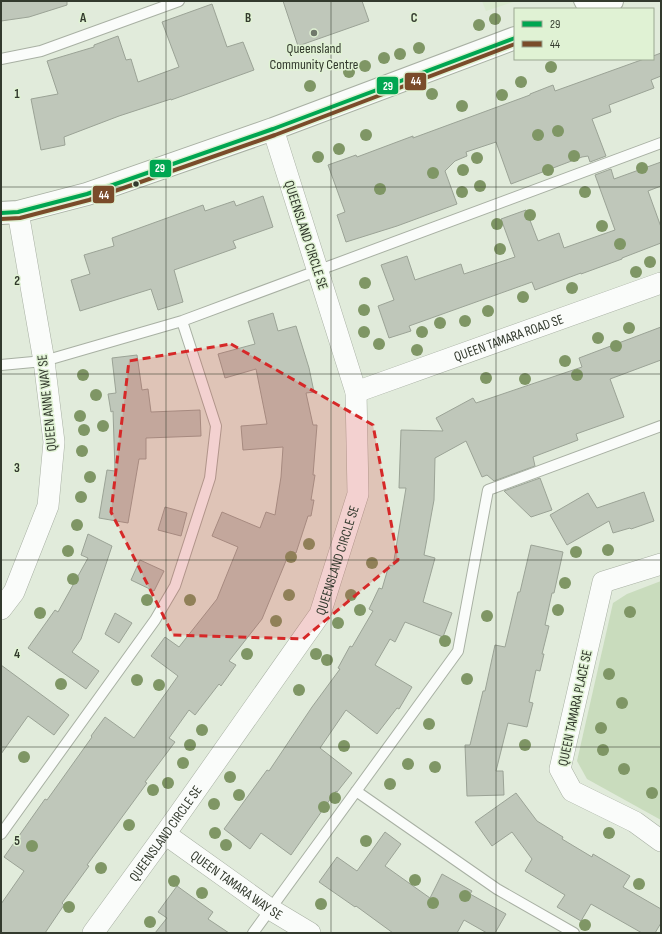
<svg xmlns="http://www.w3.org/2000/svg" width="662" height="934" viewBox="0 0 662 934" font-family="'Sofia Sans Condensed',sans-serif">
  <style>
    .built { fill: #daeacf }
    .green { fill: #c9dcbd }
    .building { fill: #bfc7ba; stroke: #9ba396 }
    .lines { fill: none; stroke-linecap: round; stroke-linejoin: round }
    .service-casing { stroke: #a8b0a3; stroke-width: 12 }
    .minor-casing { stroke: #a8b0a3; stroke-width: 22 }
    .tertiary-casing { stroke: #a8b0a3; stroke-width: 24 }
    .service { stroke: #fafcfa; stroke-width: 10 }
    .minor { stroke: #fafcfa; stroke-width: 21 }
    .tertiary { stroke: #fafcfa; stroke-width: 22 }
    .bus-1-casing { stroke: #e0f2d4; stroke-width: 7 }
    .bus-2-casing { stroke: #e0f2d4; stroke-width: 7 }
    .bus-1 { stroke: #00a651; stroke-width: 4 }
    .bus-2 { stroke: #7a4b2a; stroke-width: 4 }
    .tree { fill: #7f9665 }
    .marked { fill: #d62828; fill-opacity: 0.2; stroke: #d62828; stroke-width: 3; stroke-dasharray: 8 5; stroke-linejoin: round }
    .grid { fill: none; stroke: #333a2e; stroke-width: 1; stroke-opacity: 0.55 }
    .poi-dot { fill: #70786b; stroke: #e0f2d4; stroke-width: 1.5 }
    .bus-dot { fill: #333a2e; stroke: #e0f2d4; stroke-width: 1.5 }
    .labels { text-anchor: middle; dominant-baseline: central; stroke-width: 3; stroke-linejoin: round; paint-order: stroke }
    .poi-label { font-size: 14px; fill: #333a2e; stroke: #e0f2d4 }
    .street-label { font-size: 14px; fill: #333a2e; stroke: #e0f2d4 }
    .grid-label { font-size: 13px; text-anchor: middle; font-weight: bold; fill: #333a2e; stroke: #e0f2d4; stroke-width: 3; stroke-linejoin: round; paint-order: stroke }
    .line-badge { stroke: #e0f2d4; stroke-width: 1.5 }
    .badge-label { font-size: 11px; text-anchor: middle; font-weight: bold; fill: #fff }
  </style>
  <rect width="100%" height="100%" fill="#e1ebdb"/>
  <path class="built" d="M482 1H516L486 11Z"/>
  <path class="green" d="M661 581V820L587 779 577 761 613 603 627 594Z"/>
  <path class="building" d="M1 1H67V5L29 17 1 21Z
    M283 1H362L369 21 298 46Z
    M212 4 227 47 243 42 254 70 171 100V99L119 116 64 137 65 145 41 150 31 99 58 94 47 61 94 47V45L118 36 126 60 131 59 138 82 179 67 162 22Z
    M661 53V76L651 80 654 88 609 105 611 112 592 119 606 156 590 162 588 156 582 157 511 184 496 142 466 152 467 156 455 161 445 171 457 204 397 226 346 242 337 215 345 212 328 165 356 155 357 157 413 136V138L530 95V94L553 85 555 91 644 59H653V56Z
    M661 162V186L648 191 661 227V243L622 258V259L581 274V273L535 290 532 282 409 326 411 331 389 338 378 306 394 300 381 265 407 256 415 280 461 264 464 274 515 257 501 219 526 210 538 241 559 233 564 248 615 230 595 175 611 169 614 179Z
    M263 196 273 227 233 241 236 248 174 270 183 302 158 310 151 289 80 311 71 280 90 274 84 255 114 246 112 238 203 205 205 211 234 201 236 206Z
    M273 313 278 331 296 326 309 368 314 392 306 393 313 425H317L313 475H315L311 500H314L311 516H308L296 553 290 551 262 619 229 661 236 665 221 686 219 684 195 715 189 710 169 738 175 742 145 782 147 783 87 865 89 866 62 903 64 905 45 933H1V904L24 871 4 857 45 799 47 800 92 737 91 736 105 717 134 738 178 676 151 656 165 637 179 647 217 599 238 547 212 536 222 512 260 528 266 512 275 515 281 477 283 447 243 450 241 426 267 424 256 369 225 378 218 354 255 344 248 321Z
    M661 327V360L610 379 624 417 576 434 578 440 533 457 535 466 494 481 487 475 482 477 466 441 435 458 434 500 424 555 435 558 423 602 452 613 443 637 405 622 395 642 390 639 375 665 412 687 399 709 397 708 377 734 346 710 320 748 352 773 337 792 336 791 291 855 261 833 250 849 224 829 267 770 269 771 312 707 340 669 338 668 350 646 352 647 373 611 369 609 379 588 382 589 389 565 393 566 406 488H399L401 430 443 431 436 418 473 398 476 403 582 367 579 358Z
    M137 355 142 390 148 389 151 412 200 410 201 436 146 438V459H139L128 523 99 518 107 470 115 471 113 411 111 412 108 394 116 393 112 358Z
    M540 478 552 510 531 517 504 491Z
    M644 492 654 521 631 529 630 528 613 533 609 521 567 545 550 515 588 493 597 508Z
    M165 507 187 513 181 536 158 530Z
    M88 534 112 546 81 639 72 652 99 671 86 689 28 648 55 610 58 612 88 558 81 555Z
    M531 545 563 552 554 593H552L545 625 549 626 542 654H544L540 671 536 670 529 702 533 703 527 727 508 723 496 771H503L504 795 467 796 465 745H470L483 691H485L495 645 505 647 518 592H520Z
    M140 560 164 571 154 591 131 580Z
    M115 613 132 623 119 643 105 634Z
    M1 665 69 715 54 735 28 716 1 754Z
    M516 793 537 821 563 837 562 839 592 857 593 854 630 876 623 887 661 909V923L655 933H642L591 904 581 921 557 907 565 895 525 871 532 859 512 832 492 846 475 822Z
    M385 832 401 844 385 866 430 898 442 874 472 891 470 894 506 914 495 933H487L464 920 457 933H393L356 906 355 907 319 882 337 857 357 871Z
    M177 886 213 912 208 919 229 933H155L167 918 158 912Z"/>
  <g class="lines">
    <defs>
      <path id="service" d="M579 1 583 9
        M1 59 41 51 179 1
        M1 365 44 361 182 321 661 143
        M356 791 497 889 574 933
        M1 834 155 620 175 586 210 478 216 426 182 321
        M253 933 458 651 488 490 661 426"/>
      <g id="minor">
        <path id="s1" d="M356 392 661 283"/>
        <path d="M661 564 603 582 560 769 572 791 635 822 661 841"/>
        <path d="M1 609 14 592 48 506 54 442 44 361 18 212"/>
        <path id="s2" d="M165 834 270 909 310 933"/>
        <path id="s3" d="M93 933 165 834 320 614 358 494 356 392 273 129"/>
      </g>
      <path id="tertiary" d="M591 9 612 1
        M1 213 18 212 87 194 273 129 515 38"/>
    </defs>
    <use href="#service" class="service-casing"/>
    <use href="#minor" class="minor-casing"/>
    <use href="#tertiary" class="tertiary-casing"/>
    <use href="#service" class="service"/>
    <use href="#minor" class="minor"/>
    <use href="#tertiary" class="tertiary"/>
    <defs>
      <path id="bus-1" d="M1 213 18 212 87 194 273 129 515 38"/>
      <path id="bus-2" d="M1 219 20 218 89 200 275 135 515 44"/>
    </defs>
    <use href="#bus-1" class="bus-1-casing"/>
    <use href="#bus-2" class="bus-2-casing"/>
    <use href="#bus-1" class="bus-1"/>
    <use href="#bus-2" class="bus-2"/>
  </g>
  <g class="tree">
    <circle cx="495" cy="19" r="6"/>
    <circle cx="479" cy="25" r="6"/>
    <circle cx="419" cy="48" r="6"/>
    <circle cx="400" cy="54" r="6"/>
    <circle cx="384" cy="58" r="6"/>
    <circle cx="365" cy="66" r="6"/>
    <circle cx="551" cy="67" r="6"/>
    <circle cx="349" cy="72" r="6"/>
    <circle cx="521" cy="82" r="6"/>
    <circle cx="310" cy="86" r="6"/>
    <circle cx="432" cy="94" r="6"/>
    <circle cx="502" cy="95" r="6"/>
    <circle cx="462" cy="106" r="6"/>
    <circle cx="558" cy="131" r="6"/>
    <circle cx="366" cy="135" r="6"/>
    <circle cx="538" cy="135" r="6"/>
    <circle cx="339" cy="149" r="6"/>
    <circle cx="574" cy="156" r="6"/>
    <circle cx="318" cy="157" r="6"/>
    <circle cx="477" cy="158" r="6"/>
    <circle cx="642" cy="168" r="6"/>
    <circle cx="463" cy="170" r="6"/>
    <circle cx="548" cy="170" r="6"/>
    <circle cx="433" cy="173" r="6"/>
    <circle cx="480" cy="186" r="6"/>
    <circle cx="380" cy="189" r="6"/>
    <circle cx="462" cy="192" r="6"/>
    <circle cx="585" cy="192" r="6"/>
    <circle cx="530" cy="215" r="6"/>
    <circle cx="497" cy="224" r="6"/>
    <circle cx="602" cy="226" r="6"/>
    <circle cx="620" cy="244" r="6"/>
    <circle cx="500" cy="249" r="6"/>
    <circle cx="650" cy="262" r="6"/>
    <circle cx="636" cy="272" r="6"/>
    <circle cx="365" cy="283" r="6"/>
    <circle cx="572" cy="288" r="6"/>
    <circle cx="523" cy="297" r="6"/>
    <circle cx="364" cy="310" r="6"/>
    <circle cx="488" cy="311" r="6"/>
    <circle cx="465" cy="321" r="6"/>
    <circle cx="440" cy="323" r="6"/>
    <circle cx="629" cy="328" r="6"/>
    <circle cx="364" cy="332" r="6"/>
    <circle cx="422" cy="332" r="6"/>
    <circle cx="598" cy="338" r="6"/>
    <circle cx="379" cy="344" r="6"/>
    <circle cx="616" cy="346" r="6"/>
    <circle cx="417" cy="350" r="6"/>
    <circle cx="565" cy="361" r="6"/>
    <circle cx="83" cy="375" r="6"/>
    <circle cx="577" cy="375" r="6"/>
    <circle cx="486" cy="378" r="6"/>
    <circle cx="525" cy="379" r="6"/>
    <circle cx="96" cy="395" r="6"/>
    <circle cx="80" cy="416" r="6"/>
    <circle cx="103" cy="426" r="6"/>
    <circle cx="84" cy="430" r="6"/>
    <circle cx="82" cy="451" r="6"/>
    <circle cx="90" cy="477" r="6"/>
    <circle cx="81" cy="497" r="6"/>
    <circle cx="77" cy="525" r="6"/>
    <circle cx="309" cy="544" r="6"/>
    <circle cx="608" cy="550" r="6"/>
    <circle cx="68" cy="551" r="6"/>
    <circle cx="576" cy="552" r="6"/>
    <circle cx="291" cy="557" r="6"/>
    <circle cx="372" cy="563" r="6"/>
    <circle cx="73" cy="579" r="6"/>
    <circle cx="565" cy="583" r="6"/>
    <circle cx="289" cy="595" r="6"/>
    <circle cx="351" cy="595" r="6"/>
    <circle cx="147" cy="600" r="6"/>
    <circle cx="190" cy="600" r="6"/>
    <circle cx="360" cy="610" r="6"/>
    <circle cx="558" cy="610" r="6"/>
    <circle cx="630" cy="612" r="6"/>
    <circle cx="40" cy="613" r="6"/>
    <circle cx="487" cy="616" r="6"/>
    <circle cx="276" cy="621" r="6"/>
    <circle cx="338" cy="623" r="6"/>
    <circle cx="445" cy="641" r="6"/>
    <circle cx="247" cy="654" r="6"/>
    <circle cx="316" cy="654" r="6"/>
    <circle cx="327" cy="660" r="6"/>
    <circle cx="609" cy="674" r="6"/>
    <circle cx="467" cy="679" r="6"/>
    <circle cx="137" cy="680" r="6"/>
    <circle cx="61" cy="684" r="6"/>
    <circle cx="159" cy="685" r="6"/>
    <circle cx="299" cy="690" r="6"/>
    <circle cx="622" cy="703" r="6"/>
    <circle cx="429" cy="724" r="6"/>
    <circle cx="601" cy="728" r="6"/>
    <circle cx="202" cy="730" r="6"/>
    <circle cx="190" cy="745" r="6"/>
    <circle cx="525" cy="745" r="6"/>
    <circle cx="344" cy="746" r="6"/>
    <circle cx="603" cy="750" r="6"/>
    <circle cx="24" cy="757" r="6"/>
    <circle cx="183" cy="763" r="6"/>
    <circle cx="408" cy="764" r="6"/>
    <circle cx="435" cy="767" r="6"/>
    <circle cx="624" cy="769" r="6"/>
    <circle cx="230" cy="777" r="6"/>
    <circle cx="168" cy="783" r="6"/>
    <circle cx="390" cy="784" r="6"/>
    <circle cx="153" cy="790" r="6"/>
    <circle cx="652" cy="793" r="6"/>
    <circle cx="239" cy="795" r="6"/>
    <circle cx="335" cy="798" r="6"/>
    <circle cx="214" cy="804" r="6"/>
    <circle cx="324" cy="807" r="6"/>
    <circle cx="129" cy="825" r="6"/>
    <circle cx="215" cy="833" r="6"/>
    <circle cx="609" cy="833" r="6"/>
    <circle cx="366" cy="841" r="6"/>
    <circle cx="226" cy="845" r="6"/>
    <circle cx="32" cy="846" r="6"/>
    <circle cx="101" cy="868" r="6"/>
    <circle cx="415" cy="880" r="6"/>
    <circle cx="174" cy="881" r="6"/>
    <circle cx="639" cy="884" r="6"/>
    <circle cx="202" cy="893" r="6"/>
    <circle cx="465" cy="896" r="6"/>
    <circle cx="433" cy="903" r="6"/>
    <circle cx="321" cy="904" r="6"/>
    <circle cx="69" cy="907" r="6"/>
    <circle cx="150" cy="922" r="6"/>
    <circle cx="585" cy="925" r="6"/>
  </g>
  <path class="marked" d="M231 344 373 425 398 560 303 639 173 635 111 512 129 361Z"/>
  <path class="grid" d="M166 1V933M331 1V933M496 1V933M1 187H661M1 374H661M1 560H661M1 747H661"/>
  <circle class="poi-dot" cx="314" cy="33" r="4"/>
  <circle class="bus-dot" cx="136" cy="184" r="3.5"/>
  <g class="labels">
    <g class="poi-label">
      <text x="314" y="48">Queensland<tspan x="314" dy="16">Community Centre</tspan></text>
    </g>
    <g class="street-label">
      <text transform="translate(306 235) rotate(72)">QUEENSLAND CIRCLE SE</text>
      <text stroke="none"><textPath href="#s1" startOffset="162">QUEEN TAMARA ROAD SE</textPath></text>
      <text transform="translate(47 403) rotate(-96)">QUEEN ANNE WAY SE</text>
      <text stroke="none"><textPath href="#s3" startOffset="448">QUEENSLAND CIRCLE SE</textPath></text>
      <text transform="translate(575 708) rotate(-78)">QUEEN TAMARA PLACE SE</text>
      <text stroke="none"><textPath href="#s3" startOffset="123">QUEENSLAND CIRCLE SE</textPath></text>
      <text stroke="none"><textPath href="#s2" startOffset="88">QUEEN TAMARA WAY SE</textPath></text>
    </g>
  </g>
  <g class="grid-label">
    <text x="83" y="22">A</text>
    <text x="248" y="22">B</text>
    <text x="414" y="22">C</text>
    <text x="17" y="98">1</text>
    <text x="17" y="285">2</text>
    <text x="17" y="472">3</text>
    <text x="17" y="658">4</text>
    <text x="17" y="845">5</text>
  </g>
  <g class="line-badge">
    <rect x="404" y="72" width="23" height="19" rx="4" fill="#7a4b2a"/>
    <rect x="376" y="76" width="23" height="19" rx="4" fill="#00a651"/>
    <rect x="149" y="159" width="23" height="19" rx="4" fill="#00a651"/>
    <rect x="92" y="185" width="23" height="19" rx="4" fill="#7a4b2a"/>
  </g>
  <g class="badge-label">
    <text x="416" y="85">44</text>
    <text x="388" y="90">29</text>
    <text x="160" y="172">29</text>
    <text x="104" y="199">44</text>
  </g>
  <rect width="662" height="934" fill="none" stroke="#333a2e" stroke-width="4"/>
  <rect x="514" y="8" width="140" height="52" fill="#e0f2d4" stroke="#9ba892"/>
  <rect x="522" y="21" width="20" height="6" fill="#00a651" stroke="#9ba892"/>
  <text x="550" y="28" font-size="12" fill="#333a2e">29</text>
  <rect x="522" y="41" width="20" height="6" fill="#7a4b2a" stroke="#9ba892"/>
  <text x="550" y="48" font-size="12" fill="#333a2e">44</text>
</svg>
